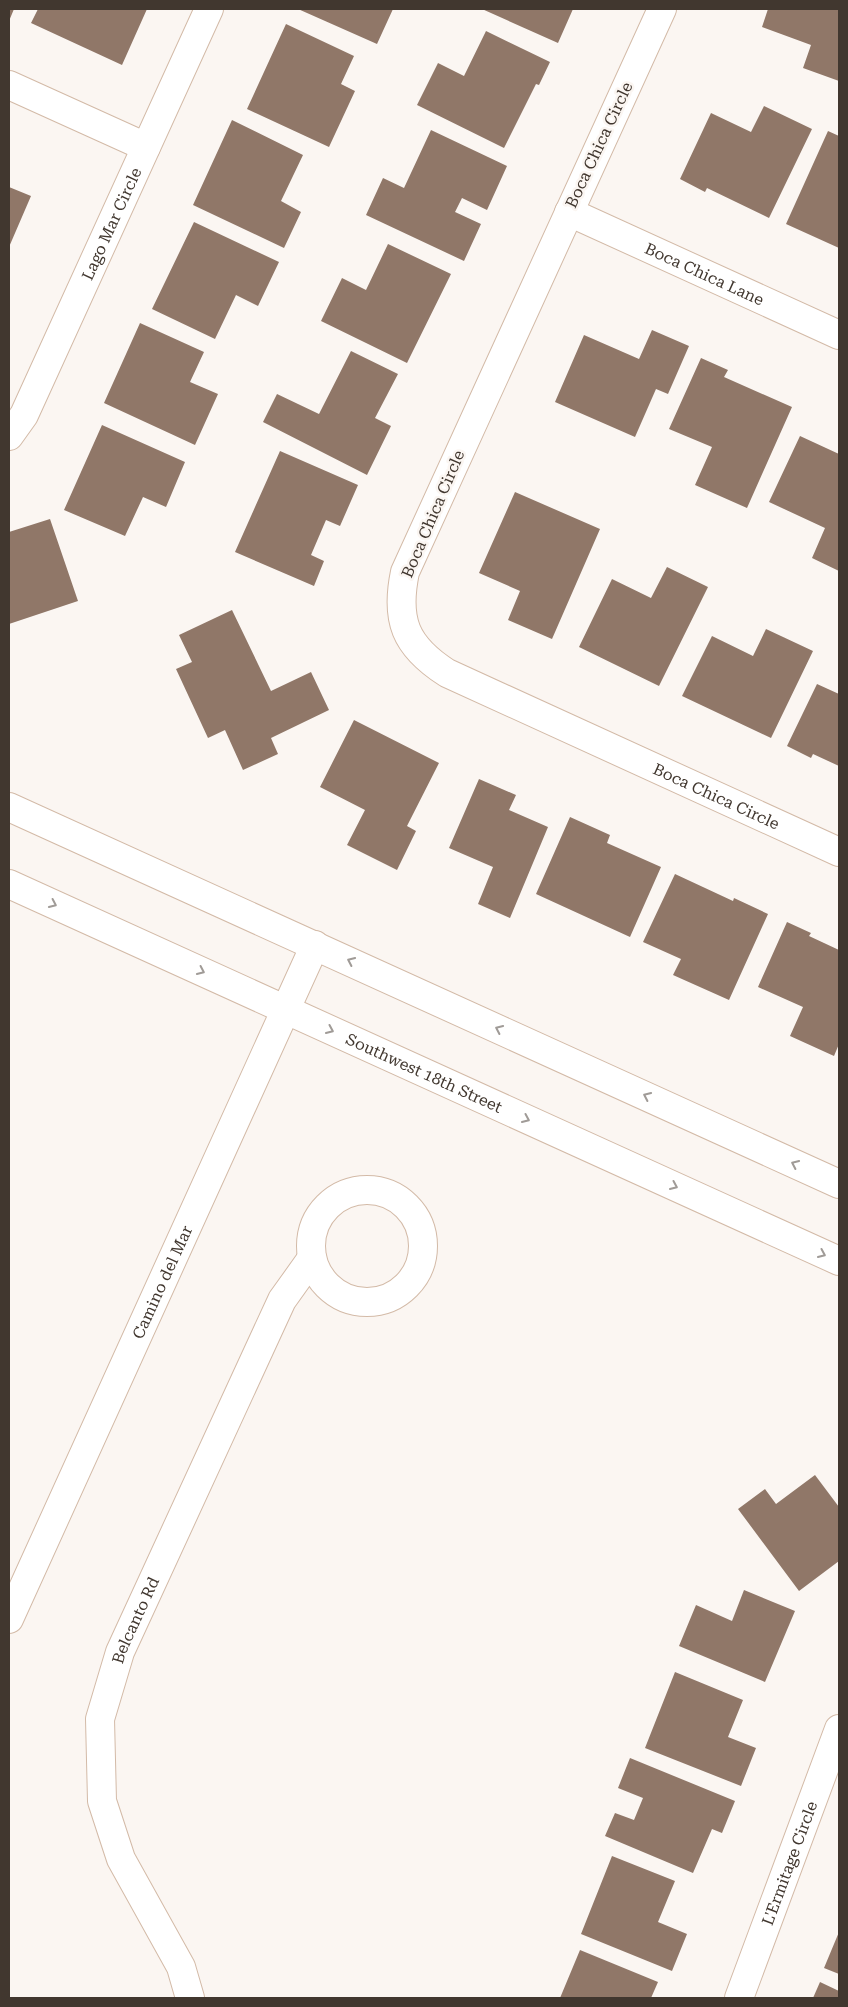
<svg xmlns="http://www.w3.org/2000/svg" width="848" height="2007" viewBox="0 0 848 2007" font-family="'Roboto Serif',serif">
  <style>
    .building { fill: #907768 }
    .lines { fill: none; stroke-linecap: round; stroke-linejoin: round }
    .minor-casing { stroke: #d3baa7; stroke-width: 30 }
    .major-casing { stroke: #d3baa7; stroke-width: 30 }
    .minor { stroke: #fff; stroke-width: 28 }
    .major { stroke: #fff; stroke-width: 28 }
    .oneway { stroke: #a09b97 }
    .labels { text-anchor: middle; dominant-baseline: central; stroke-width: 5; stroke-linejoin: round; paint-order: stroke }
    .street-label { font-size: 16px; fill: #41372f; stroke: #fbf6f2 }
  </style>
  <rect width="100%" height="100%" fill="#fbf6f2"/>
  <path class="building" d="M9 9H14L9 21Z
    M38 9H147L122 65 31 23Z
    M298 9H393L377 44Z
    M482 9H573L558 43Z
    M768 9H839V81L803 68 811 45 762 27Z
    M286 24 354 56 341 84 355 91 329 147 247 109Z
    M486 31 550 62 539 85 536 84 504 148 417 105 438 63 464 76Z
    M764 106 812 129 769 218 707 188 705 192 680 179 711 113 751 132Z
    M232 120 303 155 281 201 301 212 284 248 193 205Z
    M431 130 507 166 487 210 462 198 455 212 481 224 464 261 366 215 383 178 404 188Z
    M828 131 839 136V248L786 224Z
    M9 187 31 196 9 247Z
    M194 222 279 262 258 306 236 295 215 339 152 309Z
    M388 244 451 274 407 363 321 321 342 278 366 290Z
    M140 323 204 352 190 382 218 394 195 445 104 403Z
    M652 330 689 346 668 394 656 389 635 437 555 402 584 335 639 359Z
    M351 351 398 374 375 418 391 426 367 475 263 422 277 394 319 414Z
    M701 358 728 370 724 377 792 407 747 508 695 485 712 447 669 429Z
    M102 425 185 462 166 507 143 497 125 536 64 510Z
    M800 436 839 454V571L812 558 825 528 769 502Z
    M280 451 358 485 340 526 326 520 311 555 324 561 314 586 235 552Z
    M515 492 600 529 552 639 508 620 520 591 479 573Z
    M50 519 78 601 9 624V532Z
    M667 567 708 587 659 686 579 647 612 579 651 598Z
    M232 610 271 691 311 672 329 710 271 738 278 754 243 770 225 730 208 738 176 669 192 662 179 635Z
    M766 629 813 651 771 738 682 696 712 636 753 656Z
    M817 684 839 694V766L813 754 811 758 787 746Z
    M354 720 439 763 407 826 416 831 397 870 347 845 365 810 320 787Z
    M479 779 516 795 509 810 548 827 510 918 478 904 493 867 449 848Z
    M570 817 610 835 607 843 661 867 630 937 536 894Z
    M675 874 733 901 734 898 768 914 729 1000 673 975 681 959 643 942Z
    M787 922 811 933 809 936 839 950V1044L834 1056 790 1036 803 1007 758 987Z
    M815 1475 839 1507V1561L799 1591 738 1509 765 1489 776 1504Z
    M744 1590 795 1611 765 1682 679 1646 696 1605 732 1621Z
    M675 1672 743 1700 728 1737 756 1748 741 1786 645 1748Z
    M630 1758 735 1801 722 1833 712 1829 693 1873 605 1836 615 1813 634 1820 643 1798 618 1788Z
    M612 1856 675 1881 658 1922 687 1934 672 1971 581 1934Z
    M839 1932V1974L824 1968Z
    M580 1950 658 1982 651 1998H560Z
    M820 1982 839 1991V1998H813Z"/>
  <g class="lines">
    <defs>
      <g id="minor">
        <path id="s1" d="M662 9 405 572C395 620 405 646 447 673L839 852"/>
        <path d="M9 85 146 147"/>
        <path id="s2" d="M569 212 839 335"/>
        <path id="s3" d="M9 436 24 415 209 9"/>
        <circle cx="367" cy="1246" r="56"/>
        <path id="s4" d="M9 1619 315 945"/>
        <path id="s5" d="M190 1998 181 1967 121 1859 102 1801 100 1719 120 1652 282 1300 312 1258"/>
        <path id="s6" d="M739 1998 839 1729"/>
      </g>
      <g id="major">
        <path d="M9 807 839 1184"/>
        <path id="s7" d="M9 884 839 1261"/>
      </g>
    </defs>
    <use href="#minor" class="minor-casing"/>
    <use href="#major" class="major-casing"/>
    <use href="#minor" class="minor"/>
    <use href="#major" class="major"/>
  </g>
  <defs><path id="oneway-chevron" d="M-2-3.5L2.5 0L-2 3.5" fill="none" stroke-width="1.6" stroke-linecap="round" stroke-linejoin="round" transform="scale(1.25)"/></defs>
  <g class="oneway">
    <use href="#oneway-chevron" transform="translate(53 904) rotate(25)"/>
    <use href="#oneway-chevron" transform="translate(351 961) rotate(-155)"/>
    <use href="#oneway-chevron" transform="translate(201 971) rotate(25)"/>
    <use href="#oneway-chevron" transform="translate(499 1029) rotate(-155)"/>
    <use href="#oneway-chevron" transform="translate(330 1030) rotate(24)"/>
    <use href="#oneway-chevron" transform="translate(647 1096) rotate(-155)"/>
    <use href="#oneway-chevron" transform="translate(526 1119) rotate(24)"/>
    <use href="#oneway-chevron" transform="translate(795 1164) rotate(-155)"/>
    <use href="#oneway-chevron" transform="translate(674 1186) rotate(24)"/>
    <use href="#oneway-chevron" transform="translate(822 1254) rotate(24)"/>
  </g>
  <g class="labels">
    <g class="street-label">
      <text transform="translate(599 145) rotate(-65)">Boca Chica Circle</text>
      <text stroke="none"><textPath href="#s3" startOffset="236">Lago Mar Circle</textPath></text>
      <text stroke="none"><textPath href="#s2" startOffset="149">Boca Chica Lane</textPath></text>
      <text transform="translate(433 514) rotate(-67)">Boca Chica Circle</text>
      <text stroke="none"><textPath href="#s1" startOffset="1034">Boca Chica Circle</textPath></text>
      <text stroke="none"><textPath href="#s7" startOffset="456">Southwest 18th Street</textPath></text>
      <text stroke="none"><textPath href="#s4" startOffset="370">Camino del Mar</textPath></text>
      <text stroke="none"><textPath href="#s5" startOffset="404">Belcanto Rd</textPath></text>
      <text stroke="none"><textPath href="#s6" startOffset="144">L'Ermitage Circle</textPath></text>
    </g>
  </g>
  <rect width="848" height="2007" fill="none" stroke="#41372f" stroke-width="20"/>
</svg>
